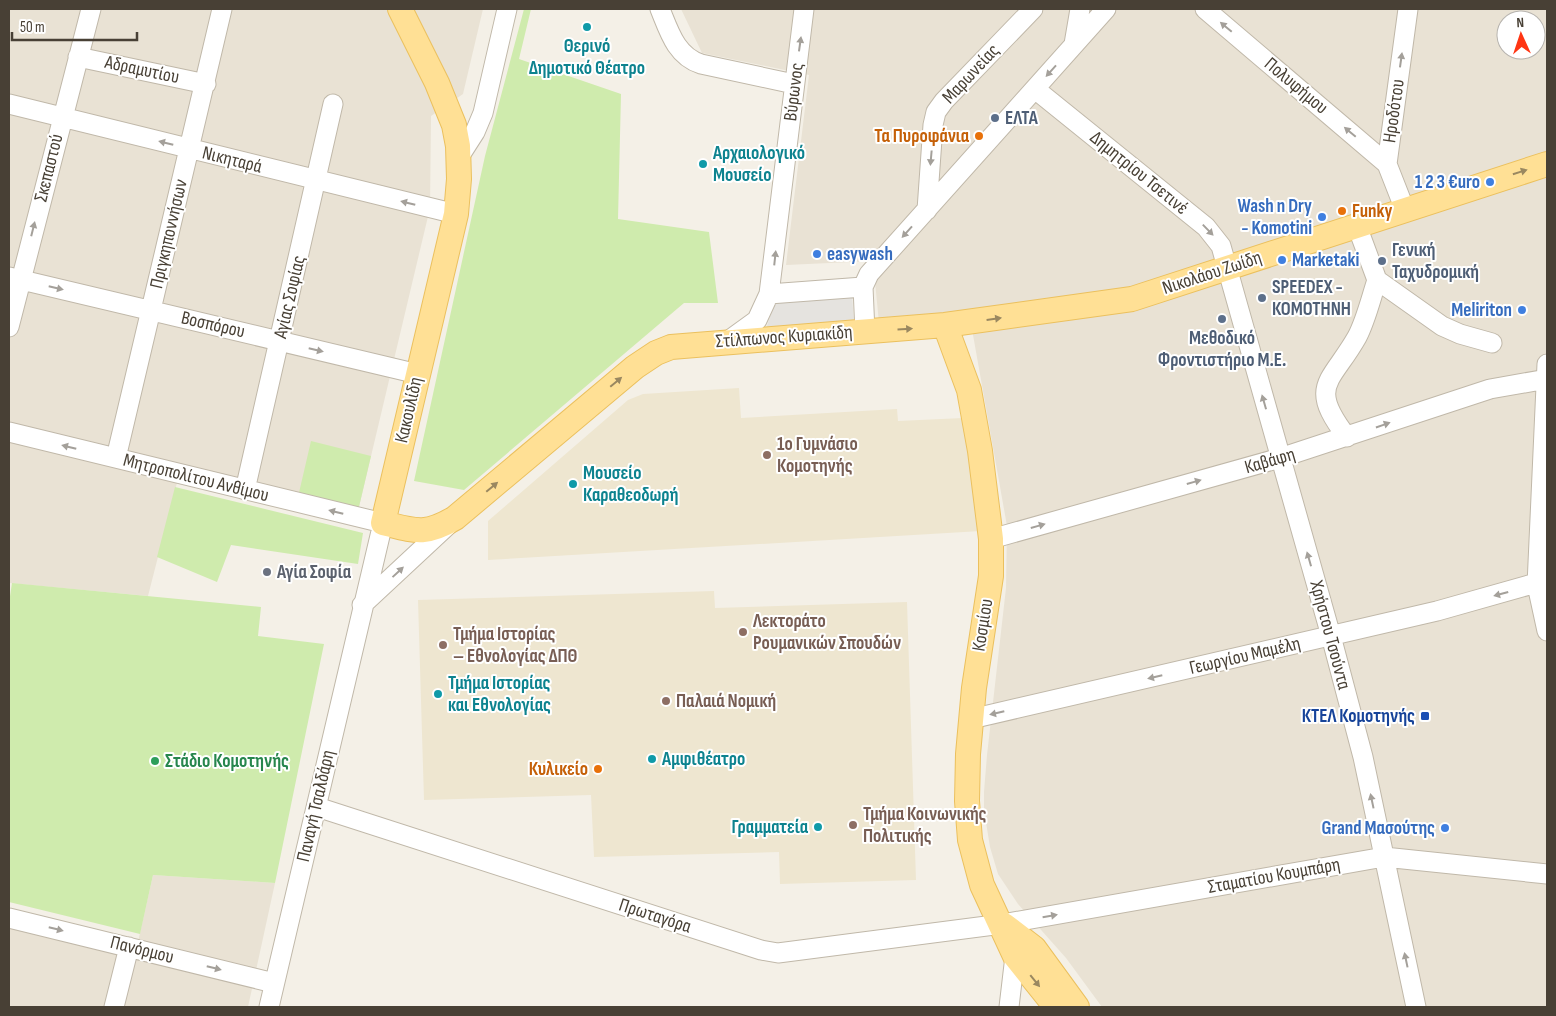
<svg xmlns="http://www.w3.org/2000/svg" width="1556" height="1016" viewBox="0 0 1556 1016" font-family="'Sofia Sans Condensed',sans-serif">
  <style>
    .residential { fill: #e9e2d4; fill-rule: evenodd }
    .education { fill: #eee6d0 }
    .green { fill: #cfebad }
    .parking { fill: #e5e3df }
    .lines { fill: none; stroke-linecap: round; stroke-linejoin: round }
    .minor-casing { stroke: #c0b8a9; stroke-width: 21 }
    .major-casing { stroke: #ebc05e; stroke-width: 26 }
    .minor { stroke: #fff; stroke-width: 19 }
    .major { stroke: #ffe095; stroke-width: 24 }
    .oneway { fill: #a4a09a }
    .oneway2 { fill: #9a8860 }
    .culture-dot { fill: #0f9aa8; stroke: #fff; stroke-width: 2 }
    .service-dot { fill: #5c6f8a; stroke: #fff; stroke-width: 2 }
    .food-dot { fill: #e8710a; stroke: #fff; stroke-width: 2 }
    .shop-dot { fill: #3f7fe0; stroke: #fff; stroke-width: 2 }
    .education-dot { fill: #8d6e63; stroke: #fff; stroke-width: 2 }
    .worship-dot { fill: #6b7280; stroke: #fff; stroke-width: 2 }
    .transit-dot { fill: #1a4fb4; stroke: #fff; stroke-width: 2 }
    .leisure-dot { fill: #2e9e5b; stroke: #fff; stroke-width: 2 }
    .labels { text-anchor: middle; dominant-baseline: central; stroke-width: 4; stroke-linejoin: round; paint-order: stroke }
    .culture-label { font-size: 19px; font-weight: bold; fill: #0d838f; stroke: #fff; text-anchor: start }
    .street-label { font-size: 19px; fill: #484035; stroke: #fff }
    .service-label { font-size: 19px; font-weight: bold; fill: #4e5e75; stroke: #fff; text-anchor: start }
    .food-label { font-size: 19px; font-weight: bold; fill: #c56008; stroke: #fff; text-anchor: end }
    .shop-label { font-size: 19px; font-weight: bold; fill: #366cbe; stroke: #fff; text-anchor: end }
    .education-label { font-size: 19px; font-weight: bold; fill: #785e54; stroke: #fff; text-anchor: start }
    .worship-label { font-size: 19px; font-weight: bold; fill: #5b616d; stroke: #fff; text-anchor: start }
    .transit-label { font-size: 19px; font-weight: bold; fill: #164399; stroke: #fff; text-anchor: end }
    .leisure-label { font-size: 19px; font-weight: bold; fill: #27864d; stroke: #fff; text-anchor: start }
  </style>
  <rect width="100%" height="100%" fill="#f4f0e7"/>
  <path class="residential" d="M9 9H483L463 94 431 116 430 208 358 511 181 467 148 596 9 583Z
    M681 9H1547V1007H1102L1066 958 1018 904 998 874 990 847 984 810V792L987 755 1006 588 1007 526 970 318 879 323 873 261 786 265 809 75 702 53ZM1506 20H1536V50H1506Z
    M153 875 275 883 248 1007H9V924L135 955Z"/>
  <path class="education" d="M739 388 741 418 897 409 898 421 963 418 981 531 488 560V521L628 400 643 394Z
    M714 591 715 608 907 602 916 880 780 884 779 852 594 857 591 795 424 800 418 600Z"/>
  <path class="green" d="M524 9H531L519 59 621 94 618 219 709 232 718 303H684L464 490 414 481 485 156Z
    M311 441 371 456 358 511 298 497Z
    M175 487 363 533 358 564 231 545 217 582 157 557Z
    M12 583 261 607 258 636 324 644 275 883 153 875 140 934 9 902V603Z"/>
  <path class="parking" d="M852 293 854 324 766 329 776 298Z"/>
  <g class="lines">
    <defs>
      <path id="minor" d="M660 9C669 31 676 56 701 64L794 84
        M1205 9 1387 164
        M1074 44 1080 9
        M78 57 206 84
        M1035 89 1206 227 1221 246 1331 636 1363 757 1416 1007
        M9 104 456 214
        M459 157 475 132 483 113 507 9
        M927 210 933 125 936 112 944 101 1033 9
        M1405 210 1387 164 1408 9
        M1357 226 1377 280 1442 326 1460 334 1492 343
        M9 277 418 374
        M769 294 863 287
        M9 327 91 9
        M865 332 863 287 869 274 1106 9
        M728 341 757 320 769 294 804 9
        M1547 364 1537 585 1547 631
        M9 432 383 523 269 1007
        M1347 437C1307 385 1331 383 1357 337 1366 320 1371 298 1377 280
        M116 458 222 9
        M245 490 333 104
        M991 539 1280 458 1490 389 1547 379
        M362 605 449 524
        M971 719 1437 611 1547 580
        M317 807 761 950 778 953 1002 924 1384 857 1547 874
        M9 918 274 983
        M114 1007 129 947
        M1009 1007 1015 956"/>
      <path id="major" d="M400 9 437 83 454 125 458 146 459 179 456 214 383 523C415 531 425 536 455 518L635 367 656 353 671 347 945 325 1132 299 1547 164
        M945 325 969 390 980 451 991 539V576L974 688 968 754 967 801 970 840 982 885 1015 956 1056 1007
        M1004 925 1034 948 1077 1007"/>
    </defs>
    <use href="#minor" class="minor-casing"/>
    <use href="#major" class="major-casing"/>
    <use href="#minor" class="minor"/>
    <use href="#major" class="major"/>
  </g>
  <defs><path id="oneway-solid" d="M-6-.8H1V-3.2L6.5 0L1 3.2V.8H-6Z" transform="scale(1.25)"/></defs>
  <g class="oneway">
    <use href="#oneway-solid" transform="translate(1226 27) rotate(-140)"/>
    <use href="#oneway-solid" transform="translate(800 44) rotate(-82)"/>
    <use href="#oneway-solid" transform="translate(1401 60) rotate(-82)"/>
    <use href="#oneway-solid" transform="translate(1051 71) rotate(132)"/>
    <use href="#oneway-solid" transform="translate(1350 132) rotate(-140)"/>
    <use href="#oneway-solid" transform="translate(166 143) rotate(-166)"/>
    <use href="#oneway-solid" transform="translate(931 158) rotate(95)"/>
    <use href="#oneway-solid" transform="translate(408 203) rotate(-166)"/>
    <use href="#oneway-solid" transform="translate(33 229) rotate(-76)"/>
    <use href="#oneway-solid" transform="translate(1208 230) rotate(46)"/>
    <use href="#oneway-solid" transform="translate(907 232) rotate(132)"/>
    <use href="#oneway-solid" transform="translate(775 258) rotate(-84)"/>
    <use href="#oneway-solid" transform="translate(56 288) rotate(13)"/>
    <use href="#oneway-solid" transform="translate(316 350) rotate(13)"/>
    <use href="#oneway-solid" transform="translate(1264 402) rotate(-106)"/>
    <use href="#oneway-solid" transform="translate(1383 425) rotate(-19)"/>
    <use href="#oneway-solid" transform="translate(69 447) rotate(-166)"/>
    <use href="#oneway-solid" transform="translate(1194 482) rotate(-16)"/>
    <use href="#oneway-solid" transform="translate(336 512) rotate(-166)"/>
    <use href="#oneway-solid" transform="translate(1038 526) rotate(-16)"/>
    <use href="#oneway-solid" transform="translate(1309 559) rotate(-106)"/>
    <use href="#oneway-solid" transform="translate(398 572) rotate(-43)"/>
    <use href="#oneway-solid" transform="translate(1501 594) rotate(165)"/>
    <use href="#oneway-solid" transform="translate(1155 677) rotate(167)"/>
    <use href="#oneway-solid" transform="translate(997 713) rotate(167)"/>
    <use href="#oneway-solid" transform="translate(1372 801) rotate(-102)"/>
    <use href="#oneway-solid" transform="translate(1050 916) rotate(-10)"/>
    <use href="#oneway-solid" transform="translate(56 929) rotate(14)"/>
    <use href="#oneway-solid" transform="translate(1406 960) rotate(-102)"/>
    <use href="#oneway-solid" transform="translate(214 968) rotate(14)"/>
  </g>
  <g class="oneway2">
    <use href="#oneway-solid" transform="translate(1520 172) rotate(-18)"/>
    <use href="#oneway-solid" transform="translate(994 319) rotate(-8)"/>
    <use href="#oneway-solid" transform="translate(905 329) rotate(-4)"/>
    <use href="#oneway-solid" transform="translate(616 382) rotate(-40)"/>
    <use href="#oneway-solid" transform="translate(492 487) rotate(-40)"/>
    <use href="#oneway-solid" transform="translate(1035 981) rotate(51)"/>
  </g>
  <g class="culture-dot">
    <circle cx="587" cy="27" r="5"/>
    <circle cx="703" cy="164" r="5"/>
    <circle cx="573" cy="484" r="5"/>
    <circle cx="438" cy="694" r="5"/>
    <circle cx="652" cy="759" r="5"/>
    <circle cx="818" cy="827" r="5"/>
  </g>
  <g class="service-dot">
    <circle cx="995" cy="118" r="5"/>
    <circle cx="1382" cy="261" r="5"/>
    <circle cx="1262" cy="298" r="5"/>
    <circle cx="1222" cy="319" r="5"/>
  </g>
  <g class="food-dot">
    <circle cx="979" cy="136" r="5"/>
    <circle cx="1342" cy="211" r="5"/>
    <circle cx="598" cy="769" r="5"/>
  </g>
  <g class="shop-dot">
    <circle cx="1490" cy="182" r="5"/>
    <circle cx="1322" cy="217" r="5"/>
    <circle cx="817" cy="254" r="5"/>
    <circle cx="1282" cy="260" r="5"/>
    <circle cx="1522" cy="310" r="5"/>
    <circle cx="1445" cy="828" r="5"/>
  </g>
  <g class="education-dot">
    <circle cx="767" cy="455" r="5"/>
    <circle cx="743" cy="632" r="5"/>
    <circle cx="443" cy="645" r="5"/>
    <circle cx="666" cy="701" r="5"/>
    <circle cx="853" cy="825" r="5"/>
  </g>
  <circle class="worship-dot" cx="267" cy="572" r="5"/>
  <rect class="transit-dot" x="1420" y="711" width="10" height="10" rx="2.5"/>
  <circle class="leisure-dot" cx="155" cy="761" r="5"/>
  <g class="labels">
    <g class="culture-label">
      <text x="587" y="46" text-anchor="middle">Θερινό<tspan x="587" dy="22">Δημοτικό Θέατρο</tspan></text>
      <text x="713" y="153">Αρχαιολογικό<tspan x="713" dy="22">Μουσείο</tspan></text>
      <text x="583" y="473">Μουσείο<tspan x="583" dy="22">Καραθεοδωρή</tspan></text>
      <text x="448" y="683">Τμήμα Ιστορίας<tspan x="448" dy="22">και Εθνολογίας</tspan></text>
      <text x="662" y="759">Αμφιθέατρο</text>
      <text x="808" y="827" text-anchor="end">Γραμματεία</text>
    </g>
    <g class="street-label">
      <text transform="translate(142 70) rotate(12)">Αδραμυτίου</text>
      <text transform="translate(971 74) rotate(-47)">Μαρωνείας</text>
      <text transform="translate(1296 86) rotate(40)">Πολυφήμου</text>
      <text transform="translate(794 92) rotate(-83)">Βύρωνος</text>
      <text transform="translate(1394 111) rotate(-82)">Ηροδότου</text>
      <text transform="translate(232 160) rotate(14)">Νικηταρά</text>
      <text transform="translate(49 168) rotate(-76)">Σκεπαστού</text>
      <text transform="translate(1139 173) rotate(39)">Δημητρίου Τσετινέ</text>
      <text transform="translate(169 234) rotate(-77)">Πριγκηποννήσων</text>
      <text transform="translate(1212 273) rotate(-18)">Νικολάου Ζωίδη</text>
      <text transform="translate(290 297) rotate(-77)">Αγίας Σοφίας</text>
      <text transform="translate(213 325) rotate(13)">Βοσπόρου</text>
      <text transform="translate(784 337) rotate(-4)">Στίλπωνος Κυριακίδη</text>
      <text transform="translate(409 410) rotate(-77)">Κακουλίδη</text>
      <text transform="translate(1270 461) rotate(-16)">Καβάφη</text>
      <text transform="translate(196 478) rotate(14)">Μητροπολίτου Ανθίμου</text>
      <text transform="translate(983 625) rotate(-81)">Κοσμίου</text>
      <text transform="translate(1330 635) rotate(75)">Χρήστου Τσούντα</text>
      <text transform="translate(1245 656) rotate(-13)">Γεωργίου Μαμέλη</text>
      <text transform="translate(316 806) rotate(-77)">Παναγή Τσαλδάρη</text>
      <text transform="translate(1274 876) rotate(-10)">Σταματίου Κουμπάρη</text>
      <text transform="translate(655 916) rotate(18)">Πρωταγόρα</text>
      <text transform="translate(142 950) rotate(14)">Πανόρμου</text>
    </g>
    <g class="service-label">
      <text x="1005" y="118">ΕΛΤΑ</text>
      <text x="1392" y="250">Γενική<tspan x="1392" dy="22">Ταχυδρομική</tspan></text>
      <text x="1272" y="287">SPEEDEX -<tspan x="1272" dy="22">ΚΟΜΟΤΗΝΗ</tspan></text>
      <text x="1222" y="338" text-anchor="middle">Μεθοδικό<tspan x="1222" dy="22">Φροντιστήριο Μ.Ε.</tspan></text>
    </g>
    <g class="food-label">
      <text x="969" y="136">Τα Πυροφάνια</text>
      <text x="1352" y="211" text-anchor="start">Funky</text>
      <text x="588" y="769">Κυλικείο</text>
    </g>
    <g class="shop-label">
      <text x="1480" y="182">1 2 3 €uro</text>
      <text x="1312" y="206">Wash n Dry<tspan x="1312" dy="22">- Komotini</tspan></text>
      <text x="827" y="254" text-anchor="start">easywash</text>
      <text x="1292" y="260" text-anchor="start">Marketaki</text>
      <text x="1512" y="310">Meliriton</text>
      <text x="1435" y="828">Grand Μασούτης</text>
    </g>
    <g class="education-label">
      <text x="777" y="444">1ο Γυμνάσιο<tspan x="777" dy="22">Κομοτηνής</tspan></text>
      <text x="753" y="621">Λεκτοράτο<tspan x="753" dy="22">Ρουμανικών Σπουδών</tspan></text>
      <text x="453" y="634">Τμήμα Ιστορίας<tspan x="453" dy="22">– Εθνολογίας ΔΠΘ</tspan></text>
      <text x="676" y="701">Παλαιά Νομική</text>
      <text x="863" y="814">Τμήμα Κοινωνικής<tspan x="863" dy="22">Πολιτικής</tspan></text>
    </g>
    <g class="worship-label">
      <text x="277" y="572">Αγία Σοφία</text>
    </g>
    <g class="transit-label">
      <text x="1415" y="716">ΚΤΕΛ Κομοτηνής</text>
    </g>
    <g class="leisure-label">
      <text x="165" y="761">Στάδιο Κομοτηνής</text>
    </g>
  </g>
  <rect width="1556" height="1016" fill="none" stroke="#484035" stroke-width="20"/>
  <g transform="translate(1521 35) rotate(357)"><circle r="24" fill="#ffffff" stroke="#b6b3ae"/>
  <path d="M0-4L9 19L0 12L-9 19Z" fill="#ff3513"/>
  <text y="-8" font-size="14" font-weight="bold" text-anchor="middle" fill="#484035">N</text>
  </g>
  <path d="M12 32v8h125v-8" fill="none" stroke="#484035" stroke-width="2.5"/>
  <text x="20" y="32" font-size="15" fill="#484035" stroke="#ffffff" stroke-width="4" paint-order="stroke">50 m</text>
</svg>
